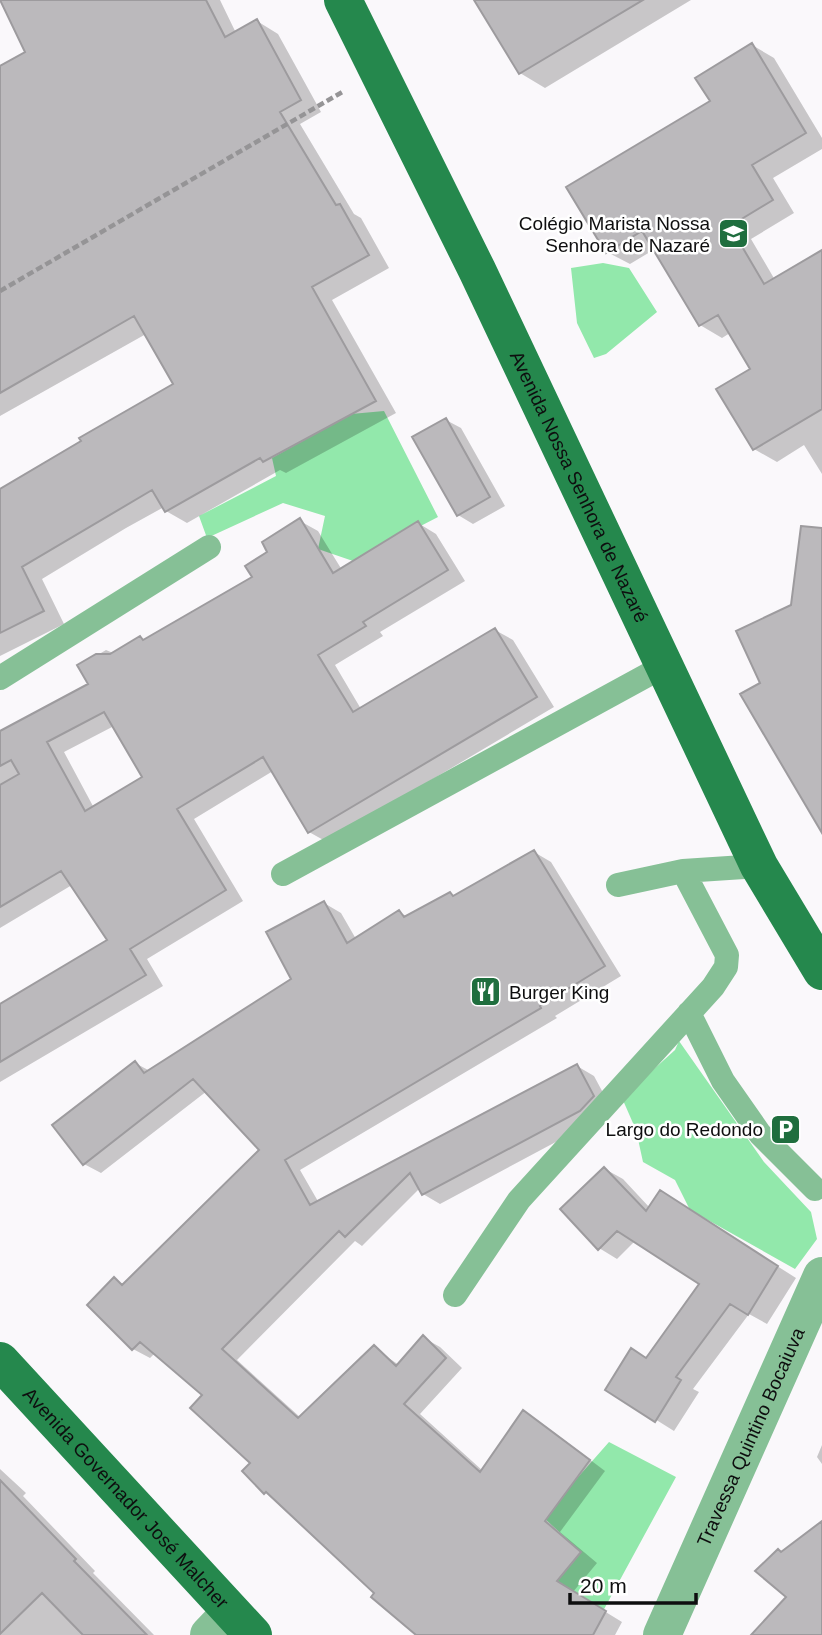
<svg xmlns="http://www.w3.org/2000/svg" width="822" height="1635" viewBox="0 0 822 1635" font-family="Helvetica,sans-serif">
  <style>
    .green { fill: #92e8ab }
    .shadow { fill: #0003; fill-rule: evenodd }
    .building { fill: #bbb9bc; stroke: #9d9b9e; stroke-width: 2; fill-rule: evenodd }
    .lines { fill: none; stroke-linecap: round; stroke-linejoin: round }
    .path { stroke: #959496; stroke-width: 4.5; stroke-dasharray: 7 3.5; stroke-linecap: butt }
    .service { stroke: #86c096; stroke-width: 24 }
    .minor { stroke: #86c096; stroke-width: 38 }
    .tertiary { stroke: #86c096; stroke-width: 38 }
    .primary { stroke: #25884d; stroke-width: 38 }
    .labels { text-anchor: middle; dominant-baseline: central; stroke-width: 5; stroke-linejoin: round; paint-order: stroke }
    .poi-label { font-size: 19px; fill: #0e0e0f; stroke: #fff; text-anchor: end }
    .street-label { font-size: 19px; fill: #0e0e0f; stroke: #fff }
  </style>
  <rect width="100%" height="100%" fill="#faf8fb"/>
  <path class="green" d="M603 263 629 268 657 312 606 354 594 358 577 323 571 268Z
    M384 411 438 517 353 561 318 549 325 516 283 503 207 538 199 516 276 476 272 458 351 414Z
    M679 1041 764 1162 811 1212 817 1239 795 1269 690 1210 675 1180 643 1162 636 1130 622 1098 675 1050Z
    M609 1442 676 1477 590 1635H512L581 1552 543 1517Z"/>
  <path class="shadow" d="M2 0H220L236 33 257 21 278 34 321 112 300 124 354 214 361 218 389 268 332 300 396 413 286 473 280 470 187 523 166 511 164 507 126 528 42 579 64 624 0 656V500L175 385 146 334 0 416V68L27 53Z
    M476 0H691L545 88 520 73Z
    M752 45 774 58 822 138V149L773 178 794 213 751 239 775 280 822 261V474L804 445 777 462 754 449 752 369 730 333 722 338 700 325 655 249 630 264 607 252Z
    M446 420 461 428 505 506 473 524 458 515Z
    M300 521 318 531 342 570 418 523 436 534 465 581 380 632 383 636 335 665 361 709 495 630 513 640 554 707 327 842 309 832 273 771 194 819 243 901 147 959 163 986 0 1082V1006L110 941 72 885 0 928V733L90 684 79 666 106 650 113 653 141 638 145 640 254 578 270 553ZM114 726 144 778 94 808 64 752Z
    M534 852 551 862 621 976 555 1016 557 1018 300 1170 319 1203 577 1066 594 1076 608 1102 597 1120 440 1204 423 1194 420 1188 362 1246 355 1241 237 1360 301 1418 374 1348 399 1365 424 1338 440 1347 462 1368 420 1414 483 1471 523 1412 540 1422 605 1471 560 1532 597 1563 573 1592 622 1622 615 1635H419L276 1498 265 1492 253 1463 205 1395 155 1353 150 1358 133 1349 114 1279 124 1285 262 1150 207 1091 101 1173 84 1164 135 1063 150 1071 293 979 324 903 341 913 356 939 399 912 408 917 450 894 456 897Z
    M605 1169 623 1179 650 1208 678 1203 796 1278 767 1324 749 1314 693 1389 699 1392 674 1431 607 1389 647 1360 702 1284 635 1241 617 1259 599 1248Z
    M822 1445V1464L817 1457Z
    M0 1469 26 1493 23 1496 95 1571 93 1573 154 1635H0Z"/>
  <path class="building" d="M0 0H206L225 37 257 19 301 100 280 112 336 205 340 204 369 255 312 287 376 401 263 462 260 458 165 512 152 490 22 567 44 611 0 633V489L81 441 79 438 173 384 134 316 0 393V66L25 52Z
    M474 0H643L519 74Z
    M752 43 806 133 752 165 773 200 730 226 764 284 822 250V409L753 450 716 389 750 369 718 315 699 326 642 231 606 253 566 187 710 101 695 78Z
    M446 418 490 497 457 516 412 437Z
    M300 518 333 573 418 521 448 570 363 622 366 626 318 655 353 712 495 628 537 697 308 833 263 757 177 809 226 890 130 949 146 975 0 1062V1004L107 940 61 871 0 907V785L19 774 11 760 0 766V731L88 684 77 665 96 654H110L140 636 143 640 252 577 245 566 267 552 262 542ZM104 712 142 777 85 811 47 742Z
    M801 526 822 528V833L740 694 760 683 736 631 791 605Z
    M534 850 605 966 540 1006 541 1008 285 1160 310 1205 577 1064 594 1096 580 1111 422 1195 410 1173 345 1237 339 1231 222 1349 298 1418 374 1345 396 1366 423 1335 446 1358 404 1404 480 1472 523 1410 590 1460 545 1521 581 1552 557 1581 606 1611 593 1635H416L371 1597 374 1593 266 1492 264 1494 242 1471 250 1463 190 1408 202 1395 140 1342 132 1350 87 1305 114 1277 122 1285 259 1150 193 1079 83 1165 52 1125 135 1061 144 1073 291 979 266 932 324 901 347 943 399 910 404 917 450 892 453 896Z
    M604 1167 646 1211 660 1190 778 1266 748 1315 730 1304 676 1377 681 1380 655 1422 605 1390 631 1348 646 1358 699 1284 617 1231 598 1250 560 1209Z
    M0 1480 76 1559 74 1561 147 1635H83L42 1593 0 1634Z
    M822 1521V1635H751L786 1597 755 1571 778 1549 781 1552Z"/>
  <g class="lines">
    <path class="path" d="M0 291 344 91"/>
    <path class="service" d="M0 678 209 547
      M283 874 664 666
      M618 885 683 871 759 866
      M689 1013 723 1081 760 1134 815 1189
      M455 1295 519 1200 713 987 726 967 727 955 683 871"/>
    <path class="minor" d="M209 1635 231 1612"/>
    <path class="tertiary" id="s1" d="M662 1635 822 1276"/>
    <g class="primary">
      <path id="s2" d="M343 0 477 270 759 866 822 971"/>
      <path id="s3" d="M0 1361 253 1635"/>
    </g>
  </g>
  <defs>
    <symbol id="school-square" viewBox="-11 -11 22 22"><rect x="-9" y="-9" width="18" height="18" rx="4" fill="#1f6e3e" stroke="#fff"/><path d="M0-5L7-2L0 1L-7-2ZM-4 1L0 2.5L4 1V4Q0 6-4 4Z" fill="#fff"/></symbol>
    <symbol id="restaurant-square" viewBox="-11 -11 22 22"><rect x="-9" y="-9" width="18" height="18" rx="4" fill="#1f6e3e" stroke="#fff"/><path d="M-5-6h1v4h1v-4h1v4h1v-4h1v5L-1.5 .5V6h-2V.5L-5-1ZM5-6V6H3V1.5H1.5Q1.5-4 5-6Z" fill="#fff"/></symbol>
    <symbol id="parking-square" viewBox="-11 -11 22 22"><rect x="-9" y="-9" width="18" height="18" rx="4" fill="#1f6e3e" stroke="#fff"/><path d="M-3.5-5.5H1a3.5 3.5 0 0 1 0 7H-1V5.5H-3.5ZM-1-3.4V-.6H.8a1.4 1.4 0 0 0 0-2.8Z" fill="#fff"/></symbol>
  </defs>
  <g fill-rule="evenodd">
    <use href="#school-square" x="716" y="216" width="35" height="35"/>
    <use href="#restaurant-square" x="468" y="974" width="35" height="35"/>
    <use href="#parking-square" x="768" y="1112" width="35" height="35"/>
  </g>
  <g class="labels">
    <g class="poi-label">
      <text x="710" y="223">Colégio Marista Nossa<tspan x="710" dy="22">Senhora de Nazaré</tspan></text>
      <text x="509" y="992" text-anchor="start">Burger King</text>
      <text x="763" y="1129">Largo do Redondo</text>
    </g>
    <g class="street-label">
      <text stroke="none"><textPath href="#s2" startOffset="541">Avenida Nossa Senhora de Nazaré</textPath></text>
      <text stroke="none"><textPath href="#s1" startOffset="217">Travessa Quintino Bocaiuva</textPath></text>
      <text stroke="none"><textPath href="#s3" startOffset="186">Avenida Governador José Malcher</textPath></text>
    </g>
  </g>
  <path d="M570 1593v10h126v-10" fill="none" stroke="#0e0e0f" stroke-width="3.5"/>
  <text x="580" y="1593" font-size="21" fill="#0e0e0f" stroke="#ffffff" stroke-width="5" paint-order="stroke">20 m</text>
</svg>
